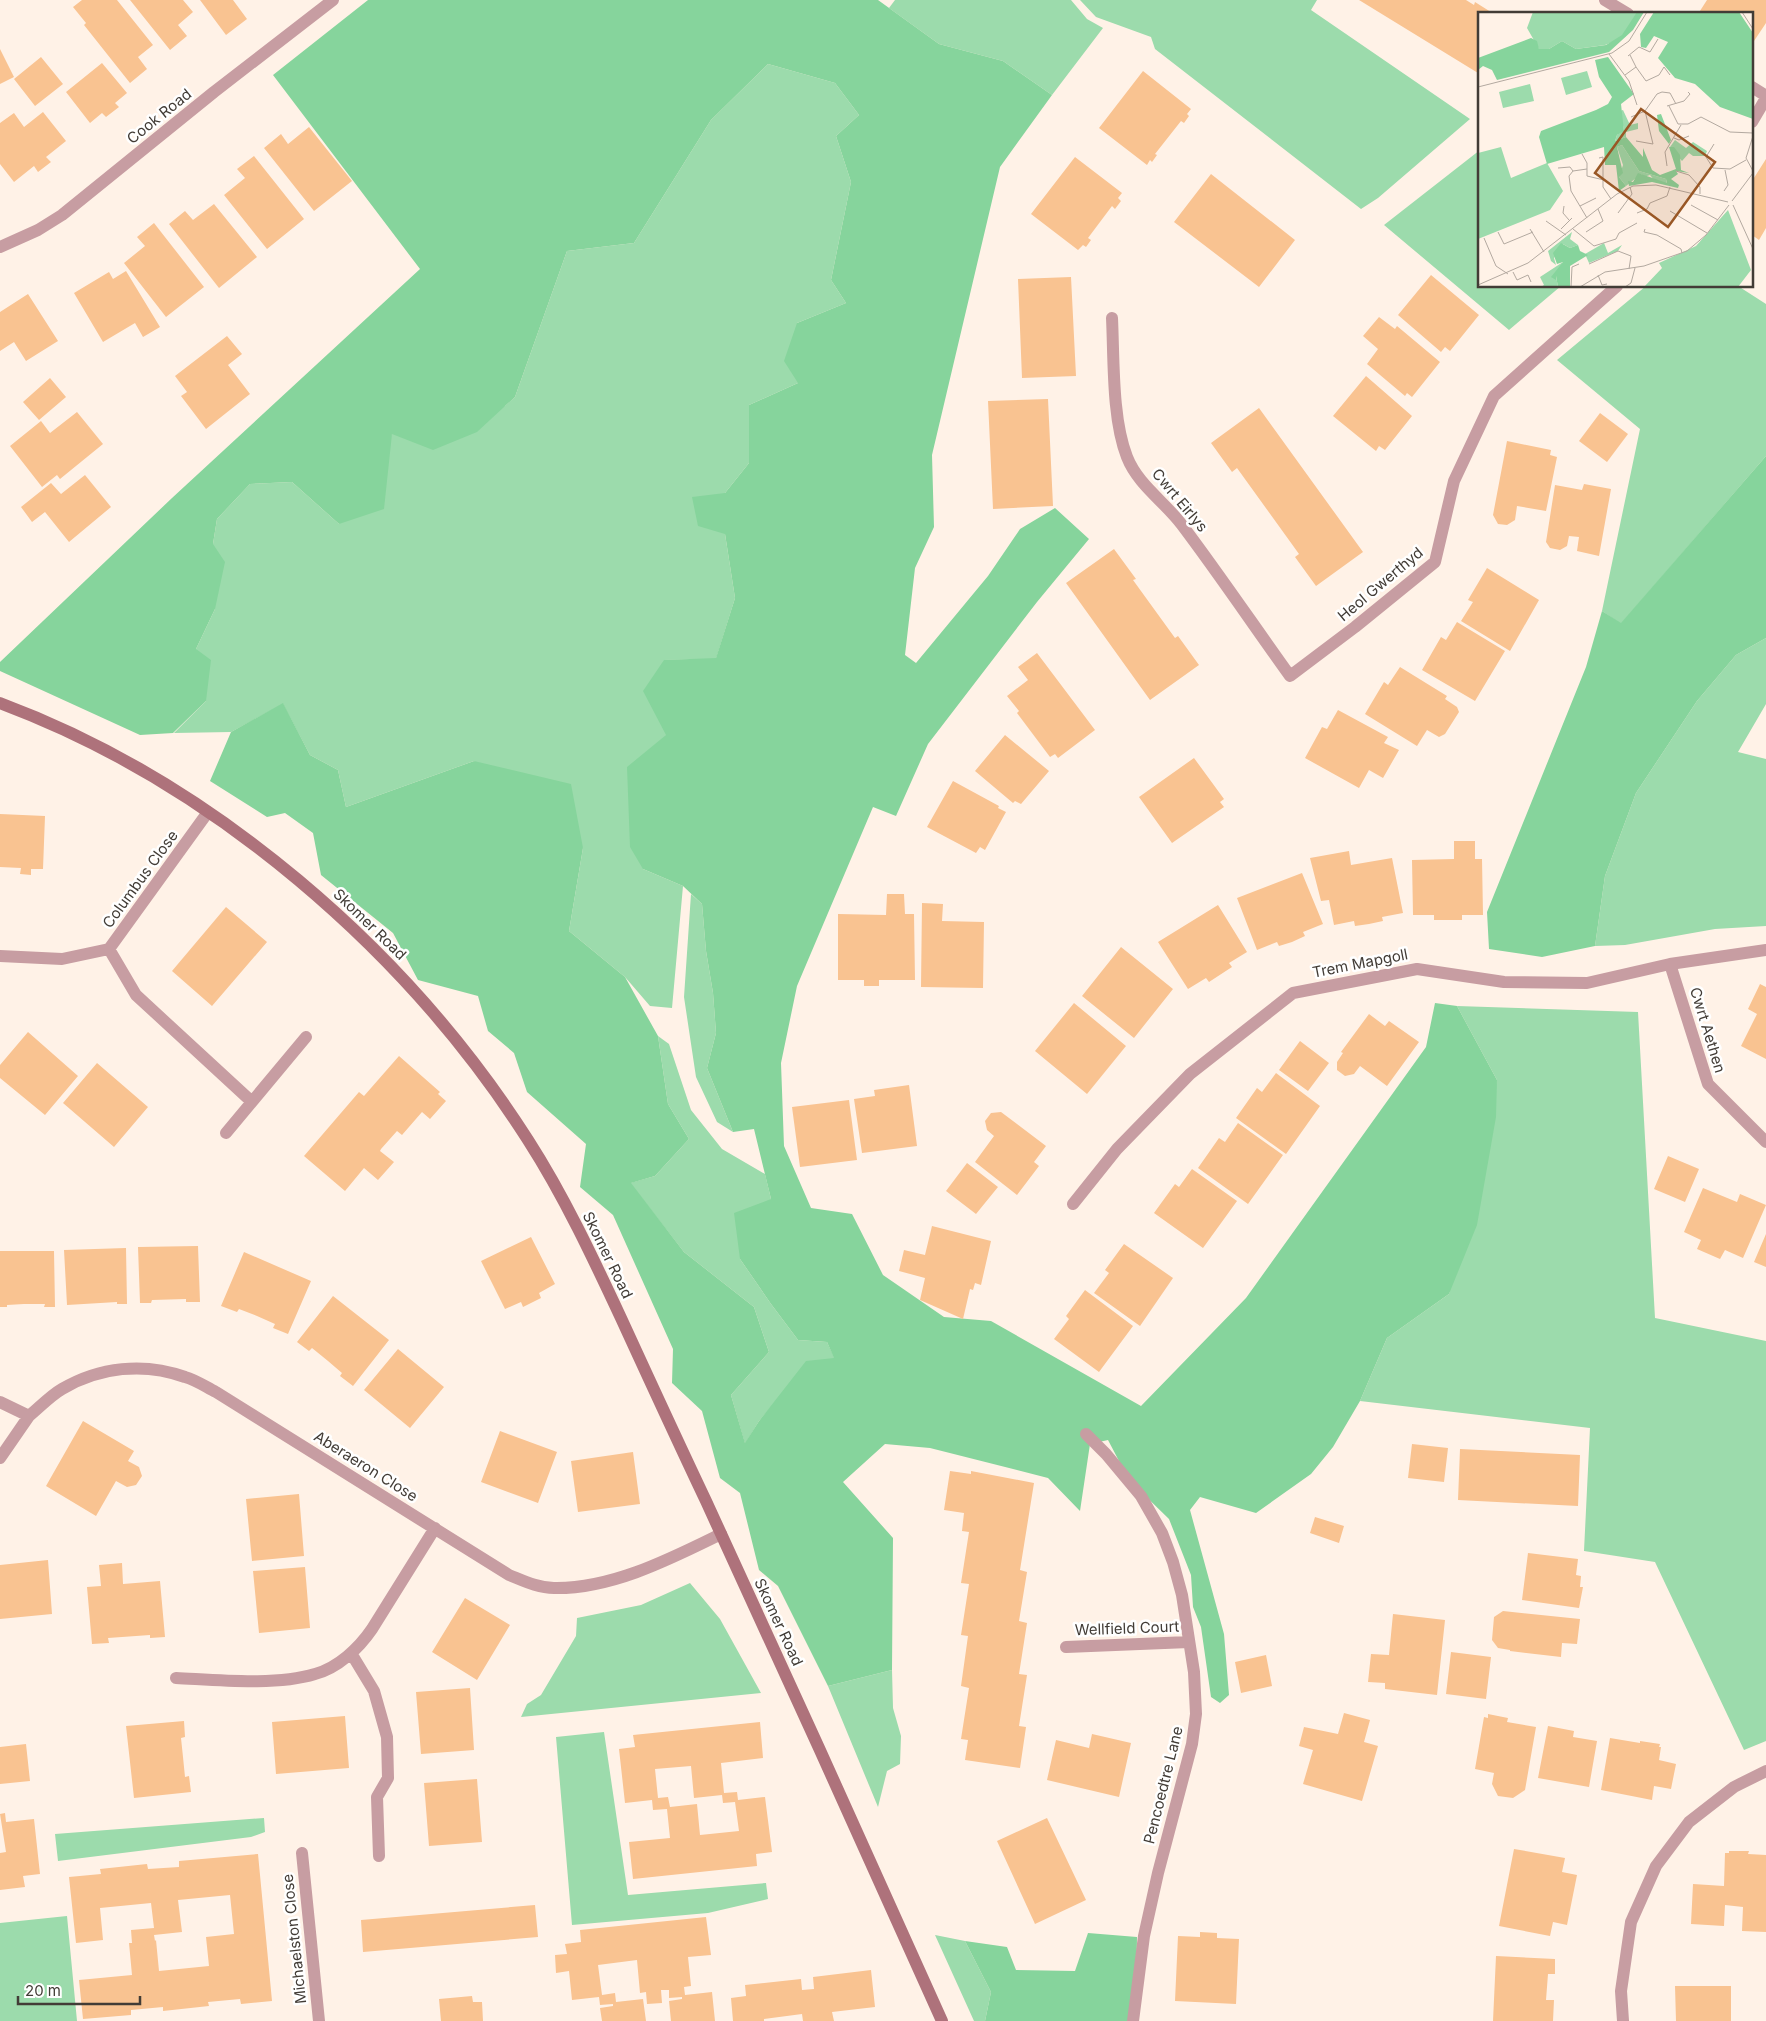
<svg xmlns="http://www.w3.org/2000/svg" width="1766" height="2021" viewBox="0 0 1766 2021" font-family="Inter,sans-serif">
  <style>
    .green { fill: #9cdbac }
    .forest { fill: #86d49c }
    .building { fill: #f9c391; fill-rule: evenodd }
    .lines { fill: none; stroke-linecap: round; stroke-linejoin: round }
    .street { stroke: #c79da2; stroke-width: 12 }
    .secondary { stroke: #ae727b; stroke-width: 12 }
    .labels { text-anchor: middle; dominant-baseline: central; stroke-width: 5; stroke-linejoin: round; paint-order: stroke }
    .street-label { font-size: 15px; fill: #423c36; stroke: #fff }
    .inset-road { fill: none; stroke: #b3a9a0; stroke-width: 1 }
    .view { fill: #995725; fill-opacity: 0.15; stroke: #995725; stroke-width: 2.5 }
    .inset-edge { fill: none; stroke: #423c36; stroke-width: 2.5 }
  </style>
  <rect width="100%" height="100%" fill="#fff2e7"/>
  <path class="green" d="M895 0H1071L1087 19 1103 28 1052 95 1003 61 939 44 889 8Z
    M1080 0H1317L1311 10 1470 119 1378 198 1361 209 1155 49 1151 37 1096 17Z
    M768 64 835 83 859 115 836 136 851 182 831 280 846 303 797 323 798 383 749 405V463L725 493V534L735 598 716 659 664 660 666 735 643 869 683 886 672 1008 650 1006 625 977 569 931 583 848 474 761 346 807 338 770 310 755 283 704 231 732 174 733 206 701 196 649 215 609 213 544 217 519 250 484 292 482 339 524 392 434 505 406 515 397 567 251 634 243 711 120Z
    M1480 150V286H1561L1509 330 1384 225Z
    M1646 286H1738L1766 304V456L1621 624 1602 611 1640 429 1557 360Z
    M1766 638V704L1738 752 1766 759V926L1715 929 1625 945 1595 946 1605 876 1636 793 1697 701 1736 655Z
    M691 894 702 904 706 951 713 993 716 1033 707 1068 733 1132 717 1122 696 1077 684 997Z
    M1457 1006 1638 1012 1655 1318 1766 1341V1741L1744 1750 1655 1562 1584 1551 1590 1428 1360 1401 1387 1338 1449 1294 1497 1080Z
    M658 1036 669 1044 691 1110 722 1149 765 1174 771 1199 740 1259 771 1304 798 1340 827 1342 835 1359 781 1395 759 1421 745 1444 731 1395 769 1352 754 1307 684 1252 630 1183 655 1176 689 1139 668 1104Z
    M690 1583 720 1619 761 1693 521 1717 527 1704 541 1695 576 1636 577 1618 641 1605Z
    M892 1670 893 1708 901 1736 900 1764 887 1771 878 1807 828 1686Z
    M604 1732 628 1895 766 1883 768 1899 708 1913 572 1925 556 1737Z
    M264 1818 265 1832 251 1837 58 1861 55 1834Z
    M67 1916 77 2021H0V1923Z
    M935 1935 965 1941 991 1992 985 2021H974Z"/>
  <path class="forest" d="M368 0H878L939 44 1003 61 1052 95 1000 167 932 455 934 527 915 568 905 655 916 663 988 576 1020 529 1055 508 1089 539 1037 602 928 744 896 816 873 807 797 986 781 1063 784 1146 811 1208 852 1214 883 1275 944 1317 991 1321 1141 1406 1246 1298 1426 1047 1435 1003 1457 1006 1497 1080 1496 1117 1477 1225 1449 1294 1387 1338 1360 1401 1333 1447 1311 1474 1256 1513 1200 1497 1190 1510 1224 1634 1229 1695 1220 1703 1211 1697 1201 1627 1193 1607 1191 1575 1169 1519 1129 1480 1108 1440 1090 1444 1080 1511 1048 1478 930 1448 885 1444 843 1482 893 1538 892 1670 828 1686 778 1586 759 1570 740 1493 720 1478 702 1411 672 1383 673 1349 613 1215 580 1187 586 1144 527 1092 514 1053 488 1031 478 996 418 980 393 933 321 875 313 833 285 813 267 817 210 781 231 732 283 703 310 755 338 770 346 807 474 761 571 784 583 848 569 931 625 977 658 1036 668 1104 689 1139 655 1176 631 1183 684 1252 754 1307 769 1352 731 1395 745 1443 759 1421 806 1361 834 1358 827 1342 798 1340 771 1304 740 1259 734 1213 771 1199 754 1129 733 1132 707 1068 716 1033 713 993 706 951 702 904 683 886 643 869 630 847 627 767 666 735 643 691 664 660 716 658 735 598 725 534 698 526 692 497 725 493 749 463V405L798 383 784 361 797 323 846 303 831 280 851 182 836 136 859 115 835 83 768 64 711 120 634 243 567 251 515 397 477 432 433 450 392 434 384 509 339 524 292 482 250 484 217 519 213 544 225 562 215 609 196 649 211 660 206 701 173 733 140 735 0 671V662L172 498 420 269 273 75Z
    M1766 456V638L1736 655 1697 701 1636 793 1605 876 1595 946 1542 957 1489 949 1487 912 1586 667 1602 611 1621 623Z
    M1088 1933 1137 1937 1136 2005 1131 2021H985L991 1992 965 1941 1007 1947 1016 1970 1075 1971Z"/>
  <path class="building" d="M82 0H117L153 45 138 57 147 69 130 83 84 25 86 23 73 7Z
    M130 0H183L193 12 178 25 187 36 170 50Z
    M200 0H233L247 19 226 35Z
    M1359 0H1466L1474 5 1475 2 1494 14H1480V70L1478 73Z
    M1707 0H1766V23L1752 44V14H1698Z
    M0 49 14 77 0 84Z
    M41 57 63 84 35 106 14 79Z
    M102 63 127 93 115 103 119 107 106 117 102 113 90 123 66 92Z
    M1143 71 1191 109 1187 114 1189 116 1184 123 1181 121 1155 154 1157 155 1152 162 1150 160 1147 165 1099 128Z
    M43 112 66 141 46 157 51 162 38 172 34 166 14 182 0 164V123L14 113 24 127Z
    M309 127 352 181 314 211 264 148 281 134 288 144Z
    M254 156 304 219 267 249 224 195 245 178 237 169Z
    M1075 157 1122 193 1118 198 1121 201 1115 209 1112 206 1088 238 1091 240 1086 247 1083 245 1078 250 1031 214Z
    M1766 159V228L1759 240 1752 235V181Z
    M1211 174 1295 240 1259 287 1174 222Z
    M214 204 257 257 219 288 169 224 185 211 193 220Z
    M154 223 204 287 166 317 124 263 145 246 137 237Z
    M126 271 160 327 143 337 135 323 103 342 74 293 109 272 113 279Z
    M1431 275 1479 315 1450 351 1445 347 1441 352 1398 315Z
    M1071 277 1076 376 1022 378 1018 279Z
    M28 294 58 341 26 361 14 342 0 351V312Z
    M1379 317 1395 329 1397 326 1440 362 1412 397 1407 393 1405 396 1367 364 1378 349 1363 336Z
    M227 336 242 354 228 365 250 394 206 429 181 396 187 392 175 376Z
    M1366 376 1412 416 1385 450 1379 446 1376 451 1333 416Z
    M50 378 66 397 39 420 23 402Z
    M1048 399 1053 506 993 509 988 401Z
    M1259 408 1363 552 1316 586 1295 557 1299 554 1237 468 1232 472 1211 443Z
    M77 412 103 444 60 479 57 475 42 487 10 446 41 421 50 433Z
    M1600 413 1628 434 1607 462 1579 441Z
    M1507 441 1551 450 1550 455 1557 457 1546 511 1517 506 1515 520 1507 525 1498 524 1493 515Z
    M85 475 111 507 69 542 45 512 32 522 21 507 51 483 61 494Z
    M1584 484 1611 489 1599 556 1577 551 1579 537 1569 536 1567 546 1560 550 1550 548 1546 542 1555 485 1582 490Z
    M1114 549 1136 579 1133 580 1175 638 1178 636 1199 665 1150 700 1066 583Z
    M1487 568 1539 600 1510 651 1461 621 1473 602 1468 600Z
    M1457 622 1505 651 1475 701 1422 670 1441 637 1446 640Z
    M1037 653 1095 730 1058 758 1055 754 1050 757 1017 713 1019 711 1007 696 1028 680 1018 667Z
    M1400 667 1447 696 1445 699 1457 707 1459 712 1445 734 1439 737 1427 730 1417 746 1365 714 1384 682 1388 685Z
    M1338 710 1388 737 1384 743 1399 750 1383 778 1369 770 1359 788 1305 758 1322 727 1327 729Z
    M1005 735 1049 771 1021 804 1015 801 1013 803 975 771Z
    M1194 758 1224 799 1220 802 1224 807 1172 843 1139 797Z
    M953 781 999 806 998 808 1006 812 985 850 980 847 976 853 927 827Z
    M0 814 45 816 43 869H31V875L20 874 21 868 0 867Z
    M1454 841H1475V859H1482L1483 915H1462V920H1434V915H1413L1412 860 1454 859Z
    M1349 851 1351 865 1392 858 1403 913 1382 917 1383 921 1369 924 1355 926 1354 921 1334 925 1329 900 1321 901 1310 858Z
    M1302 873 1323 924 1303 932 1305 936 1292 942 1279 946 1277 942 1257 950 1237 898Z
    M887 894H904L905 914H914L915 980H879V986H864V980H838V914L886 915Z
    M922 903 943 904 942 921 984 922 983 988 921 987Z
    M1218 905 1247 952 1229 963 1232 967 1209 982 1206 978 1188 989 1158 942Z
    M226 907 267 942 212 1006 172 971Z
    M1121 947 1173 989 1134 1038 1082 996Z
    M1760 984 1766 987V1059L1741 1046 1757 1014 1748 1009Z
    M1074 1003 1126 1046 1087 1094 1035 1051Z
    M1369 1014 1385 1026 1389 1021 1419 1042 1387 1086 1360 1066 1354 1074 1345 1076 1337 1070V1062L1343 1053 1341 1052Z
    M28 1032 78 1076 45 1115 0 1078V1065Z
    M1300 1041 1329 1063 1308 1091 1279 1070Z
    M399 1056 440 1092 438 1094 446 1101 430 1119 422 1112 402 1135 397 1131 381 1149 380 1151 394 1162 378 1180 364 1168 345 1191 304 1156 359 1092 364 1096Z
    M97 1063 148 1107 114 1147 63 1103Z
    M1276 1073 1320 1106 1286 1154 1236 1118 1257 1088 1262 1092Z
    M909 1085 917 1146 862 1153 854 1099 875 1096 874 1090Z
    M849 1100 857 1160 800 1167 792 1107Z
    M1001 1112 1046 1146 1034 1162 1039 1166 1017 1195 975 1162 994 1136 987 1130 985 1121 991 1113Z
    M1238 1123 1283 1155 1248 1204 1198 1168 1219 1138 1225 1142Z
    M1668 1156 1699 1169 1685 1202 1654 1189Z
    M967 1163 998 1187 976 1214 946 1191Z
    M1192 1169 1237 1201 1203 1248 1154 1213 1175 1184 1179 1187Z
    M1703 1188 1737 1202 1740 1194 1766 1205 1743 1258 1725 1250 1720 1259 1697 1249 1701 1240 1684 1232Z
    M932 1226 991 1241 981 1285 975 1283 973 1290 970 1289 963 1319 920 1300 925 1278 899 1271 904 1250 925 1255Z
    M1766 1234V1267L1754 1262Z
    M531 1237 555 1284 539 1293 541 1298 523 1307 521 1302 505 1309 481 1261Z
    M1124 1244 1173 1278 1140 1326 1094 1293 1109 1273 1105 1270Z
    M198 1246 200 1302H186V1299L152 1300 151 1303H140L138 1247Z
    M126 1248 127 1304H117V1302L67 1305 64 1250Z
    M0 1251H54L55 1307H44L45 1304H24L7 1305V1307H0Z
    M244 1252 311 1281 288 1334 273 1328 275 1324 257 1316 239 1309 237 1312 221 1306Z
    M1085 1290 1133 1326 1099 1372 1054 1339 1069 1319 1066 1316Z
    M333 1296 389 1340 353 1386 340 1376 342 1373 328 1361 312 1348 309 1351 297 1342Z
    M398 1349 444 1387 410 1428 364 1390Z
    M83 1421 134 1451 128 1461 139 1467 142 1476 136 1485 127 1487 116 1481 96 1516 46 1486Z
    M500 1431 557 1452 538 1503 481 1482Z
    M1412 1444 1448 1448 1444 1482 1408 1478Z
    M1460 1449 1580 1455 1578 1506 1458 1500Z
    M633 1452 640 1504 578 1512 571 1461Z
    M950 1471 971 1474V1471L1034 1483 1020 1570 1027 1572 1019 1621 1027 1623 1019 1674 1027 1675 1019 1726 1026 1727 1020 1768 965 1760 968 1740 961 1739 969 1688 961 1686 968 1636 961 1635 969 1584 961 1583 969 1532 962 1531 964 1513 944 1510Z
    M299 1494 304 1556 252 1561 246 1499Z
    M1315 1517 1344 1526 1339 1543 1310 1533Z
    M1528 1553 1578 1559 1576 1575 1581 1576 1580 1587H1583L1579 1608 1522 1600Z
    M48 1560 52 1614 0 1619V1565Z
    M122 1563 123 1584 160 1581 165 1637 150 1638V1635L108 1638 109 1643 92 1644 87 1587 101 1586 99 1565Z
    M305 1567 310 1628 259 1633 253 1571Z
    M465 1598 510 1625 477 1680 432 1652Z
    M1503 1611 1580 1619 1577 1644 1562 1643 1561 1657 1510 1651V1650L1498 1648 1492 1640 1494 1617Z
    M1393 1614 1445 1620 1437 1695 1385 1689V1683L1368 1682 1371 1654 1389 1655Z
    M1451 1652 1491 1657 1486 1699 1446 1694Z
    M1266 1655 1272 1686 1241 1693 1235 1662Z
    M470 1688 474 1750 421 1754 416 1692Z
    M1344 1713 1370 1720 1364 1742 1378 1746 1362 1801 1303 1784 1313 1750 1299 1746 1304 1727 1338 1734Z
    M1488 1714 1508 1718 1507 1722 1536 1727 1525 1790 1513 1798 1498 1796 1492 1784 1494 1773 1475 1769 1484 1717 1488 1718Z
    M345 1716 349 1768 276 1774 272 1722Z
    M184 1721 185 1737 181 1738 183 1757 185 1777 189 1776 191 1792 134 1798 126 1726Z
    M760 1722 763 1758 721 1763 724 1793 737 1792 738 1800 765 1797 772 1852 756 1854 757 1866 633 1879 629 1842 670 1838 667 1809 653 1810 652 1800 625 1803 619 1749 635 1747 633 1735ZM691 1766 694 1798 722 1795 723 1803 735 1802 739 1831 700 1835 697 1804 670 1807 668 1797 658 1798 655 1769Z
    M1548 1726 1574 1731 1573 1737 1597 1741 1589 1787 1538 1778Z
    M1092 1734 1131 1743 1119 1797 1047 1780 1056 1740 1089 1748Z
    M1610 1738 1640 1743V1741L1660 1744 1659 1747H1661L1659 1760 1676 1764 1671 1789 1654 1786 1652 1800 1601 1790Z
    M26 1744 30 1781 0 1784V1747Z
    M477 1779 482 1842 429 1846 424 1783Z
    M5 1813 6 1822 34 1819 40 1874 23 1876 25 1887 0 1890V1853L6 1852 0 1814Z
    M1047 1818 1086 1900 1035 1924 997 1841Z
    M1514 1849 1565 1858 1562 1872 1577 1875 1567 1925 1553 1922 1550 1936 1499 1926Z
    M1729 1851H1749L1748 1854 1766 1855V1932L1742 1931 1743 1907 1725 1905 1724 1926 1691 1924 1693 1884 1724 1886 1725 1853H1729Z
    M258 1854 272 2001 241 2004 240 1999 208 2002 209 2006 163 2011V2007L131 2010V2015L83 2019 79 1980 132 1975 129 1943H132L131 1930 154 1928 151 1903 100 1908 103 1940 76 1943 69 1877 101 1874 100 1869 147 1864 148 1869 179 1867V1861ZM230 1895 234 1934 206 1937 209 1966 159 1971 156 1940 155 1941 154 1935 182 1932 178 1900Z
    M535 1905 538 1937 363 1952 361 1920Z
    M706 1917 711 1955 688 1957 691 1986 684 1987 685 1995 712 1992 715 2021H671L669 2001 682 1999V1997L669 1998V1990H661L662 2003 647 2004 646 1992 640 1993 637 1960 598 1965 602 1995 615 1993 616 2002 643 1999 646 2021H602L600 2008 613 2006V2004L600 2005 599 1997 572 2000 569 1971 556 1973 555 1955 567 1954 565 1944 581 1942 580 1930Z
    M1200 1932 1217 1933V1938L1239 1939 1236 2004 1175 2001 1178 1936 1200 1937Z
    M1496 1956 1555 1959V1974H1548L1546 2000H1554L1553 2021H1493Z
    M871 1970 875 2007 832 2012 834 2021H803L802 2014 764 2019V2021H733L731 1998 746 1996 745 1985 801 1979 802 1990 814 1989 813 1977Z
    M1675 1986H1731V2021H1676Z
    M472 1996 473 2002H482L483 2021H441L439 1999Z"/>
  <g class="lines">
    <path class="street" d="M1605 0 1628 14
      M1752 87 1766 96
      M1752 122 1766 98
      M0 247 38 230 62 215 214 92 333 0
      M1112 318C1114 360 1112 419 1127 457 1138 485 1165 502 1182 525 1219 574 1254 626 1290 676L1355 627 1435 562 1454 481 1494 396 1617 286
      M109 949 136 995 251 1101
      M0 956 62 959 109 949 208 812
      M1670 964 1708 1084 1766 1142
      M226 1133 306 1037
      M1073 1204 1117 1149 1190 1074 1293 993 1417 969 1504 982 1587 983 1670 964 1766 950
      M0 1402 29 1416C40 1407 50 1396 62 1389 99 1367 144 1362 185 1377 196 1380 206 1387 216 1392L509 1575C524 1581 538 1588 554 1588 612 1589 670 1559 721 1534
      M1086 1434 1106 1454 1141 1496 1162 1533 1173 1562 1182 1595 1194 1672 1196 1714 1192 1744 1158 1873 1144 1936 1133 2021
      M0 1458 29 1416
      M1066 1647 1189 1642
      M351 1653 374 1691 387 1737 388 1778 377 1797 379 1856
      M176 1678C217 1680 276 1686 315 1674 338 1668 359 1648 372 1629L435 1528
      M302 1853 319 2021
      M1623 2021 1621 1991 1631 1922 1656 1866 1689 1822 1734 1787 1766 1771"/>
    <path class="secondary" d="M0 703C212 782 407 950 528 1140 564 1196 593 1258 621 1318 649 1379 677 1440 706 1501 786 1674 864 1847 942 2021"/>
  </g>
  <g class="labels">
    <g class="street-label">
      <text transform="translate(159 116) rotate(-39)">Cook Road</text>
      <text transform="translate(1180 500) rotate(50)">Cwrt Eirlys</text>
      <text transform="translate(1380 584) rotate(-40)">Heol Gwerthyd</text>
      <text transform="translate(140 879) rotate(-54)">Columbus Close</text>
      <text transform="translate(370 924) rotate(44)">Skomer Road</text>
      <text transform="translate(1360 963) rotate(-11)">Trem Mapgoll</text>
      <text transform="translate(1708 1030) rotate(73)">Cwrt Aethen</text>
      <text transform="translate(608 1255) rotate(64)">Skomer Road</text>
      <text transform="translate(366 1466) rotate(32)">Aberaeron Close</text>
      <text transform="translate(779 1622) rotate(65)">Skomer Road</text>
      <text transform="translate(1127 1628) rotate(-2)">Wellfield Court</text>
      <text transform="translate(1163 1785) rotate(-76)">Pencoedtre Lane</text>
      <text transform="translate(294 1939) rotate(-96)">Michaelston Close</text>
    </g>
  </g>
  <g transform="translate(1478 12)">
    <rect width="275" height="275" fill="#fff2e7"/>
    <path d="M55 0H166L147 25 127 33 98 37 84 29 71 37H61L49 16ZM109 59 114 75 88 83 83 66ZM52 72 56 89 25 96 21 80ZM145 98 152 113 160 111V117L148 120V125L137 129 139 123 146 118 142 99ZM197 128 208 136 215 130 229 139 227 144H215L211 141 204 149 192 135ZM144 133 161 159 188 167 189 172 177 169 172 163 166 165 163 162 148 174 141 165 145 153 139 135ZM23 135 33 166 69 151 85 179 72 198 0 227V141ZM250 198 273 258 260 275H166L184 256 181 251 218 234ZM94 220 92 227 100 233 92 236 85 232 76 246 78 253 73 249 70 239ZM126 231 130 241 144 233 140 239 111 251 107 242ZM85 250 78 264 80 275H63L66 273 62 265Z" fill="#9cdbac"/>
    <path d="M159 0H166L155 18 131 40 19 68 14 58 5 54 0 58V46L53 26 59 29 61 37H71L84 29 98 37 128 33 144 23ZM176 0H261L275 21V107L242 95 217 72 197 66 180 46 190 30 176 24 168 36 163 35 162 22ZM130 45 156 82 143 92 146 119 139 123 137 129 148 125 165 145V136L174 158 182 163 198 157 191 135H196L202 143 203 158 211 161 198 159 200 162 193 167 201 173 200 176 174 170 151 174 150 169 155 170 160 161 189 171 188 167 161 159 144 133 139 135 145 161 141 165 148 174 141 179 138 153H127L126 135 69 152 61 125 63 119 118 98 130 92 134 85 121 65 117 48ZM183 102 193 128 191 132 181 119 179 103ZM83 231 92 236 100 233 102 239 110 243 92 254V275H80L78 264V268L73 265 85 250 79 252 75 241Z" fill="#86d49c"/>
    <path class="inset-road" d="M264 0 275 17M131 42 151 69 159 93M150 44 161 35 172 40 180 27M158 55 168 69 181 63 186 55 192 63M147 63 158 55 152 43M0 75 134 41 151 29 169 0M189 94 206 89 212 82 210 80M191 94 200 112H210L223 105 252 120M153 105 167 99 179 82 184 80 192 81 198 92M252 120 275 121M275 124 268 146 275 159M196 126 201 128 211 124M158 129 175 132 167 99M236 132 228 145 235 156 252 157 268 148M104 142 109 151V164L126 168M121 146 125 145V175L133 187M189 154 187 140 203 113M80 156 92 155 95 159M198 159 211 163 222 175V182M246 179 250 173 247 158M254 189 275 161M213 193 240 208M255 193 275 237M86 194 85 201 91 208M102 194 118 186M192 199 229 221M140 201 154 182 152 175M159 201 169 197 172 191 189 184 192 175M109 206 93 179 91 164 95 159 109 157M68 209 88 223M52 217 66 240M83 217 94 206M95 217 116 234 138 227 141 221 159 211M167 217 166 220 179 223 203 237 204 241M20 220 26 232 55 220M108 220 125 209 120 197M6 226 18 254 30 262M111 252 140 239 153 244 151 257M35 260 39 268 50 263 53 270M120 263 124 273 129 272M0 273 50 251 139 182 155 174 178 173 250 190M93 275 94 255 101 252M102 275 127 260 166 254 209 239 228 223 251 193M147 275 153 271 157 256"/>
    <path class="view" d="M163 97 237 150 190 215 117 161Z"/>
    <rect width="275" height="275" class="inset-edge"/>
  </g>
  <path d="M18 1996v8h122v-8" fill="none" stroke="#423c36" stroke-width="2.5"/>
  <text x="25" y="1996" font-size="15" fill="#423c36" stroke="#ffffff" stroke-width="4" paint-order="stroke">20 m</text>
</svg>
